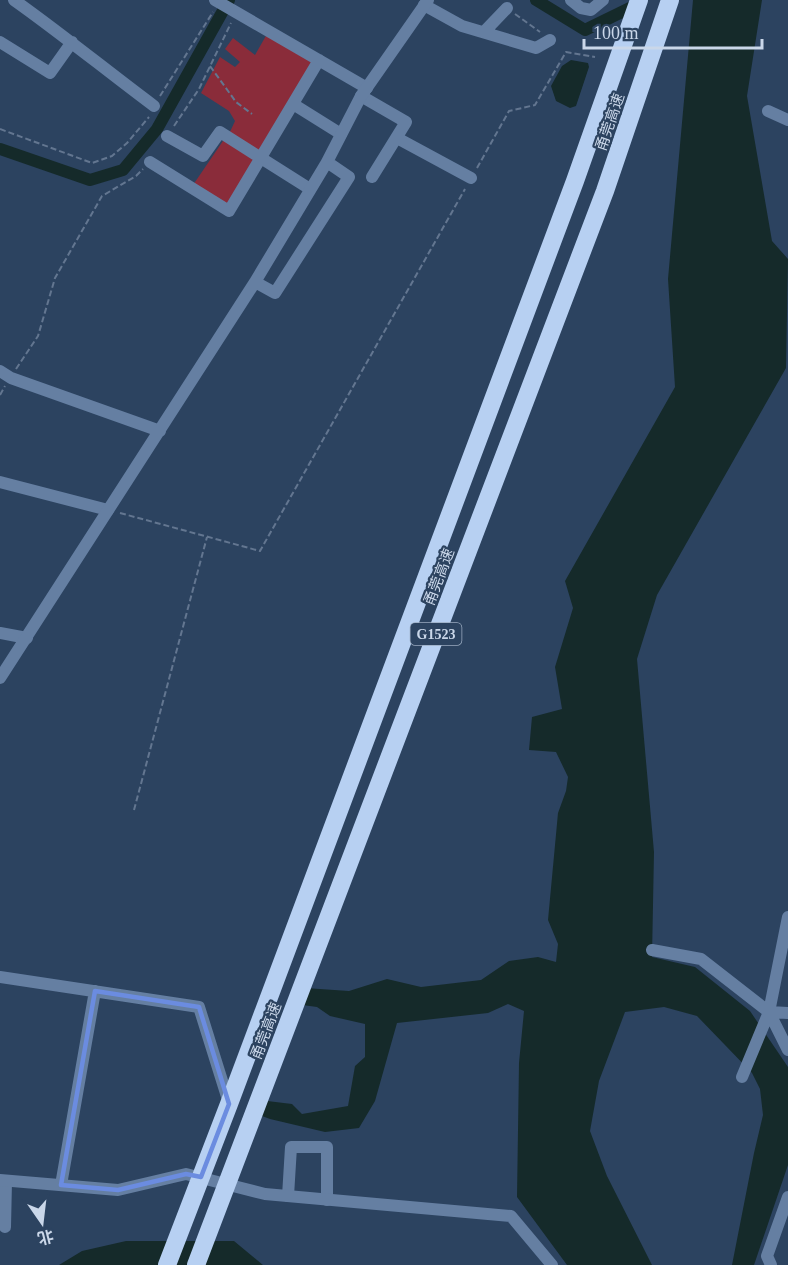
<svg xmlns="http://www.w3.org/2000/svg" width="788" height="1265" viewBox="0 0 788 1265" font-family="'Times New Roman','Noto Sans SC',serif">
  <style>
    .green { fill: #8a2c3a }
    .water { fill: #152a2a }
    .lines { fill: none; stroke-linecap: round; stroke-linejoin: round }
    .canal { stroke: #152a2a; stroke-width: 12 }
    .path { stroke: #637690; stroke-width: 2; stroke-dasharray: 6 3; stroke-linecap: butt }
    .minor { stroke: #657fa2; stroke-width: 12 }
    .tertiary { stroke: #657fa2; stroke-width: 12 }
    .motorway-bridge { stroke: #b7d0f2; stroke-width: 18 }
    .marked { fill: none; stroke: #6b8ce0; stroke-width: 4.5; stroke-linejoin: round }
    .labels { text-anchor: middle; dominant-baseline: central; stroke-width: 4.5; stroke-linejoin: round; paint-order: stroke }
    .shield { fill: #2c4360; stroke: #9babc0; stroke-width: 1.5 }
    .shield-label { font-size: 14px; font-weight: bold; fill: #cad7e9 }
    .street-label { font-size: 15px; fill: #cad7e9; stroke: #2c4360 }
  </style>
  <rect width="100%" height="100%" fill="#2c4360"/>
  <path class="green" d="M267 34 313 63 261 153 229 134 235 121 229 111 201 93 220 57 235 67 240 62 225 49 233 38 255 55Z
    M225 138 257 158 227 205 193 185Z"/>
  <path class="water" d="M693 0H762L747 96 772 241 788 259 786 368 657 595 637 659 654 852 652 957 695 967 750 1011 788 1067V1165L754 1265H732L754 1153 763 1115 760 1089 752 1073 697 1016 664 1007 625 1012 599 1081 590 1131 607 1176 652 1265H567L517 1197 519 1063 524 1011 508 1004 488 1013 397 1023 375 1101 359 1128 325 1132 270 1119 254 1113 259 1100 292 1104 302 1114 348 1106 355 1066 365 1057V1024L330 1016 317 1007 295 1004 305 988 349 991 387 979 421 987 481 980 509 961 538 957 556 962 558 944 548 920 558 813 566 791 568 777 556 752 529 750 532 717 562 709 555 667 573 608 565 581 675 387 668 279Z
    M571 60 588 63 589 67 576 106 570 108 556 101 551 86 562 66Z
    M126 1241H234L263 1265H59L82 1251Z"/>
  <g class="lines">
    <path class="canal" d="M536 0 585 30 640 3
      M0 149 90 180 123 170 157 129 229 0"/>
    <path class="path" d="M515 14 540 32
      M210 66 236 102 252 114
      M160 96 213 12
      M174 126 199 89 231 23
      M0 129 92 163 112 156 127 143 149 117
      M477 168 509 111 535 105 566 52 595 57
      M16 369 38 336 55 278 102 196 136 176 143 169
      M0 395 5 386
      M120 513 260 551 465 189
      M134 810 207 537"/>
    <path class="minor" d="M14 0C62 34 107 71 154 106
      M215 0 367 88
      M571 0 581 8 591 10 603 0
      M424 5 462 26 536 48 550 40
      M484 32 507 8
      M0 42 50 73 72 42
      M361 96 406 122 372 177
      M293 104 341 134
      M768 111 788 120
      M167 136 203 156 220 132 310 189
      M397 138 471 178
      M150 162 229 211 319 60
      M0 482 108 510
      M0 633 27 638
      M652 950 701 959 769 1012 788 1050
      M0 977 199 1007 229 1103
      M769 1012 788 1013
      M742 1077 769 1012 788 917
      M61 1185 95 991
      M288 1196 291 1147H327V1200
      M5 1227 6 1181
      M771 1265 767 1256 788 1197"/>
    <path class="tertiary" d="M255 282 275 293 349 177 327 162
      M0 371 11 378 160 431
      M0 678 255 282 327 162 361 96 428 0
      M0 1180 118 1190 186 1174 265 1194 511 1216 552 1265"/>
    <path class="motorway-bridge" d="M167 1265 229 1104 575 181 639 0
      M196 1265 605 191 670 0"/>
  </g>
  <path class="marked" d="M95 991 199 1007 229 1104 201 1177 186 1174 118 1190 61 1185Z"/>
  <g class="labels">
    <rect class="shield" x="410.5" y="623" width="51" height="22" rx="4.5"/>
    <g class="shield-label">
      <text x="436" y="634">G1523</text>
    </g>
    <g class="street-label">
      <text transform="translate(610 122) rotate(-71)">甬莞高速</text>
      <text transform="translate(439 577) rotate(-69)">甬莞高速</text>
      <text transform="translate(266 1031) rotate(-69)">甬莞高速</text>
    </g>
  </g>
  <g transform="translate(42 1223) rotate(166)" stroke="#2c4360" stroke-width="4.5" paint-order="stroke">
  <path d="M0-4.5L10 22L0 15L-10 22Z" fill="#cad7e9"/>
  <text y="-9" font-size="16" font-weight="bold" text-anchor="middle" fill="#cad7e9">北</text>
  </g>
  <path d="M584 39v9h178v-9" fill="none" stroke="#cad7e9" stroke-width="3"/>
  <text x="593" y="39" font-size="18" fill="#cad7e9" stroke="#2c4360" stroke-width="4.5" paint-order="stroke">100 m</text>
</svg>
